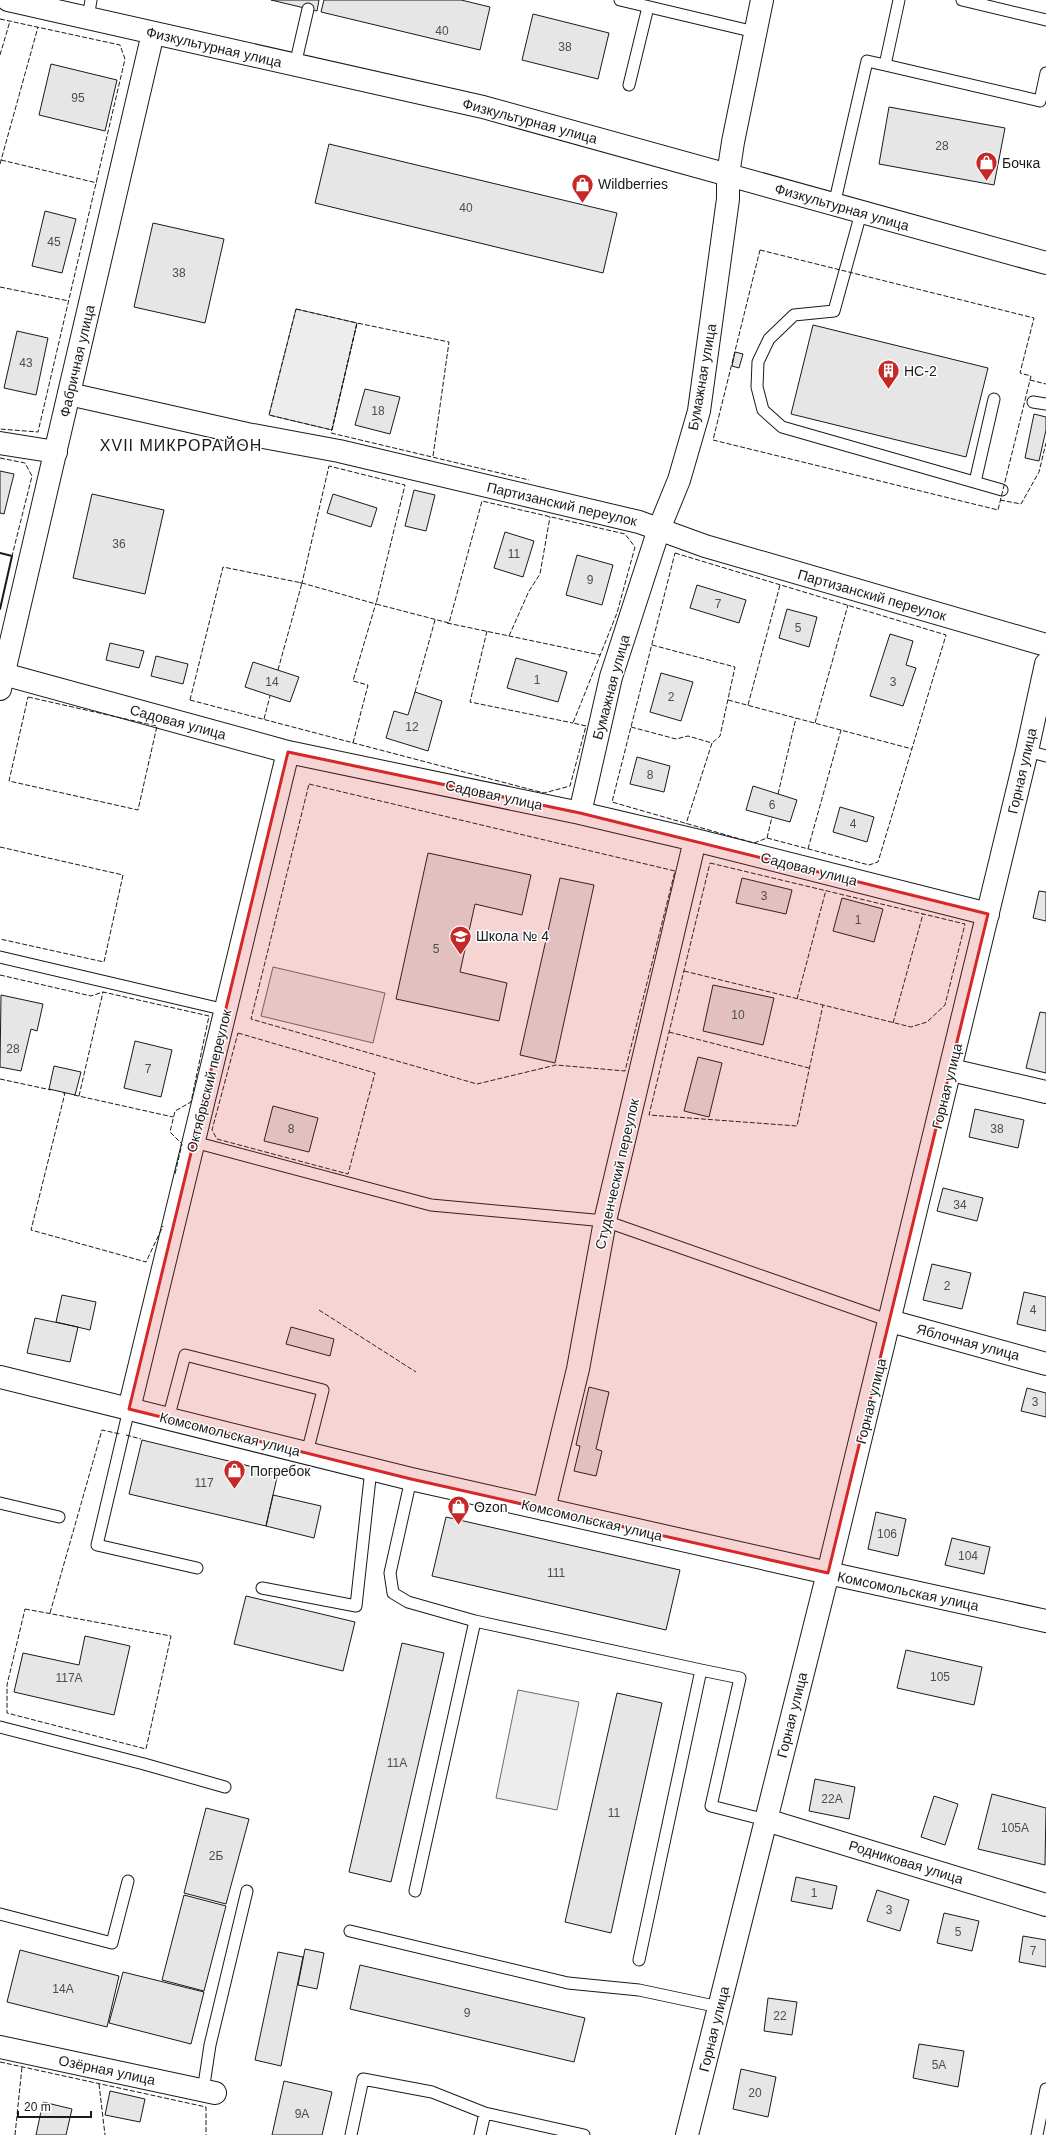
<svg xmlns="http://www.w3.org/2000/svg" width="1046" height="2135" viewBox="0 0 1046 2135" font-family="Helvetica,sans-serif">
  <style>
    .green { fill: #ededed; stroke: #6a6a6a }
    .building { fill: #e6e6e6; stroke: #1a1a1a }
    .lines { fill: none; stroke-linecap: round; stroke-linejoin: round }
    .service-casing { stroke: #1a1a1a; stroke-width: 13 }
    .minor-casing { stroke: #1a1a1a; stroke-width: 24 }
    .tertiary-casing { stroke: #1a1a1a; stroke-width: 24 }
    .service { stroke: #fff; stroke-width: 11 }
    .minor { stroke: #fff; stroke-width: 22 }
    .tertiary { stroke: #fff; stroke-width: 22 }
    .fence { stroke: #1a1a1a; stroke-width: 1; stroke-dasharray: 5 2; stroke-linecap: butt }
    .wall { stroke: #1a1a1a; stroke-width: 2 }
    .marked { fill: #d62828; fill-opacity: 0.2; stroke: #d62828; stroke-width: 3; stroke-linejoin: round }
    .labels { text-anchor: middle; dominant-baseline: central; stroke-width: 3; stroke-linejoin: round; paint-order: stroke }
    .number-label { font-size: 12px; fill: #4d4d4d }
    .street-label { font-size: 14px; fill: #1a1a1a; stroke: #fff }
    .poi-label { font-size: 14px; fill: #1a1a1a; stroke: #fff; text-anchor: start }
    .quarter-label { font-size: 16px; letter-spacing: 1px; fill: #1a1a1a; stroke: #fff }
  </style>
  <rect width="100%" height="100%" fill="#fff"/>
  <path class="green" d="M296 309 357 323 332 430 269 415Z
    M273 967 385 993 373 1043 261 1016Z
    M518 1690 579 1702 557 1810 496 1798Z"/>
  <path class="building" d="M271 0H319L317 11Z
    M324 0H461L490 7 480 50 321 12Z
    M533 14 609 33 598 79 522 60Z
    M51 64 117 80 105 131 39 115Z
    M889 107 1005 128 994 185 879 164Z
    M329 144 617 213 603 273 315 203Z
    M45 211 76 219 62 273 32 266Z
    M153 223 224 239 205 323 134 307Z
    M813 325 988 368 966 457 791 414Z
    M17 331 48 338 36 395 4 388Z
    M735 352 743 354 739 368 732 366Z
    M365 389 400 397 390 434 355 425Z
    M1034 414 1046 417V430L1039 461 1025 458Z
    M0 471 14 474 4 514 0 513Z
    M414 490 435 495 426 531 405 526Z
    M92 494 164 510 145 594 73 578Z
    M333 494 377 508 371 527 327 513Z
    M505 532 534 541 523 577 494 568Z
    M577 555 613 565 602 605 566 595Z
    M697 585 746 600 739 623 690 608Z
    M787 609 817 617 809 647 779 638Z
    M890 634 913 641 906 665 916 668 903 706 870 696Z
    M110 643 144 651 139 668 106 660Z
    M156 656 188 664 183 684 151 676Z
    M516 658 567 672 558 702 507 688Z
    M253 662 299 677 290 702 245 687Z
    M661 673 693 682 681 721 650 712Z
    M415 692 442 701 428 751 386 738 394 711 408 715Z
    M637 757 670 766 664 792 630 784Z
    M753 786 797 800 790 822 746 810Z
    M840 807 874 817 867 842 833 832Z
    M428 853 531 875 522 915 475 904 460 972 507 983 499 1021 396 999Z
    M560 878 594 885 555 1063 520 1055Z
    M742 878 792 890 786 914 736 903Z
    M1039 891 1046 892V921L1033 918Z
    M842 898 883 909 874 942 833 931Z
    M713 985 774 998 763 1045 703 1031Z
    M1 995 43 1004 37 1031 31 1029 21 1071 0 1067Z
    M1040 1012 1046 1013V1073L1026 1068Z
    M135 1041 172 1050 161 1097 124 1088Z
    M698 1057 722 1063 709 1117 684 1111Z
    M54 1066 81 1072 75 1095 49 1089Z
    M273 1106 318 1118 309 1152 264 1141Z
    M975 1109 1024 1120 1018 1148 969 1137Z
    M943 1188 983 1198 977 1221 937 1211Z
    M932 1264 971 1273 962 1309 923 1300Z
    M1024 1292 1046 1297V1331L1017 1324Z
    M62 1295 96 1302 90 1330 56 1322Z
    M35 1318 78 1327 70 1362 27 1353Z
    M291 1327 334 1339 330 1356 286 1344Z
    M589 1387 609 1392 596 1449 602 1451 596 1476 574 1471 580 1446 576 1445Z
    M1027 1388 1046 1393V1417L1021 1411Z
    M142 1440 278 1473 266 1526 129 1494Z
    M273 1495 321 1506 314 1538 266 1526Z
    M876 1512 906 1519 898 1556 868 1549Z
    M446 1517 680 1570 666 1630 432 1576Z
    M952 1538 990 1547 984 1574 945 1565Z
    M246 1596 355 1622 343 1671 234 1644Z
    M85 1636 130 1646 114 1715 14 1692 23 1653 79 1665Z
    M402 1643 444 1653 391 1882 349 1872Z
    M906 1650 982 1667 974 1705 897 1688Z
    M617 1693 662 1703 611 1933 565 1922Z
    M815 1779 855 1787 849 1819 809 1811Z
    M992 1794 1046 1808 1045 1865 978 1849Z
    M934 1796 958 1804 945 1845 921 1837Z
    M206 1808 249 1819 226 1904 184 1893Z
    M796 1877 837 1886 832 1909 791 1901Z
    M877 1890 909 1900 900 1931 867 1921Z
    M184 1895 226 1906 204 1991 162 1980Z
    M944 1913 979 1921 972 1951 937 1943Z
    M1023 1936 1046 1940V1967L1019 1962Z
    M305 1949 324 1953 317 1989 298 1985Z
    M20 1950 119 1976 107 2027 7 2002Z
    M278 1952 303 1957 281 2066 255 2060Z
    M360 1965 585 2018 574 2062 350 2009Z
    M123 1972 204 1992 191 2044 109 2023Z
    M768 1998 797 2002 792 2035 764 2031Z
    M919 2044 964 2051 958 2087 913 2078Z
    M741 2069 776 2077 768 2117 733 2109Z
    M284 2081 332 2092 322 2135H272Z
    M110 2091 145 2099 140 2122 105 2115Z
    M43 2102 72 2109 66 2135H36Z"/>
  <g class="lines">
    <defs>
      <path id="service" d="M620 0 755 32
        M899 0 885 65 1040 101 1046 73
        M962 0 1046 20
        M88 18 91 0
        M295 65 308 9
        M629 85 648 7
        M834 205 867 61 885 65
        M861 213 834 311 794 315 769 339 758 362 757 387 763 410 782 427 1002 490
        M1033 402 1046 404
        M975 482 994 399
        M1027 751 1046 756
        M0 957 226 1010
        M194 1142 431 1205 605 1221 890 1321
        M129 1409 97 1545 197 1568
        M168 1419 185 1355 323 1390 307 1453
        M411 1479 390 1573 393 1593 408 1602 475 1621 701 1670
        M0 1503 59 1517
        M262 1588 356 1606 371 1469
        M0 1727 144 1764 225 1787
        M415 1891 475 1621
        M0 1914 112 1943 128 1881
        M350 1931 568 1983 639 1990 719 2007
        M639 1960 701 1670 740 1678 711 1806 766 1820
        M203 2091 210 2045 247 1891
        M351 2135 363 2079 432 2092 485 2113 584 2135
        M480 2135 485 2113
        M1037 2135 1046 2089"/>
      <path id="minor" d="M69 394 247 434 339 451 639 522 705 546 1046 645
        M0 443 56 452
        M0 673 288 752 580 813 695 840 988 914
        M580 813 611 677 659 529 679 480 699 411 728 199V175
        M951 1070 1046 1092
        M890 1321 1046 1364
        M129 1409 288 752
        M544 1509 578 1369 605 1221 695 840
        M766 1820 1046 1905
        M0 2047 215 2093
        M687 2135 828 1573 1046 1621"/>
      <path id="tertiary" d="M8 0 483 107 1046 263
        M728 175 733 142 762 0
        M0 689 153 33
        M0 1377 411 1479 828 1573 1027 751 1046 664"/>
    </defs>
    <use href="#service" class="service-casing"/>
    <use href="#minor" class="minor-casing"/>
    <use href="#tertiary" class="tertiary-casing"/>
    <use href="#service" class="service"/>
    <use href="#minor" class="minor"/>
    <use href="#tertiary" class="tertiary"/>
    <path class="fence" d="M0 19 120 45 125 59 38 432 0 429
      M0 55 10 21
      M1 160 97 183
      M0 164 38 27
      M760 250 1034 318 1020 373 1031 376 998 510 713 440Z
      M0 287 69 301
      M296 309 357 323 332 430 269 415Z
      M1030 380 1046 384
      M433 456 449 342 357 323 331 433 529 480
      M0 458 25 463 32 476 12 556
      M1000 500 1021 504 1039 472 1046 443
      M675 553 946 635 878 862 869 865 767 838 754 843 612 802Z
      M300 583H302L329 466
      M447 623 600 655
      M487 631 470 702 573 723
      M509 636 529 591 540 574 550 517
      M652 645 735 667 720 736 712 743
      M278 670 302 583
      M415 692 435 620
      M28 697 157 726 138 810 9 781Z
      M190 700 544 793 570 786 586 726 573 723 617 613 635 547 625 534 482 501 449 623 376 604 405 485 329 466
      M190 700 223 567 302 583 376 604
      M728 700 912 749
      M748 705 780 585
      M264 719 270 696
      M815 723 848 605
      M631 727 676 739 688 736 712 743 686 824
      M353 743 368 685 353 681 376 603
      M309 784 675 871 625 1071 556 1065 477 1084 251 1019Z
      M778 794 796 718
      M767 838 772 817
      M0 847 123 875 104 962 0 939
      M808 849 841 730
      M710 863 965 924 945 1005 927 1022 911 1027 823 1005 797 1126 649 1115Z
      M684 971 823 1005
      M0 975 91 996 103 992 209 1016 191 1102 175 1111 170 1132 182 1144 175 1174
      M797 999 826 890
      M893 1023 923 914
      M669 1032 809 1068
      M238 1033 375 1073 348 1174 217 1139 212 1130Z
      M0 1079 51 1090
      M63 1093H65L31 1230 146 1262 163 1226
      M74 1095 173 1117
      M79 1096 103 992
      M319 1310 416 1372
      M126 1435 141 1439
      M25 1609 171 1636 146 1749 7 1713V1685Z
      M50 1613 102 1430 120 1434
      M0 2062 206 2107V2135
      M99 2084 105 2135
      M15 2135 22 2067"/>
    <path class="wall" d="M0 553 12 556 0 609"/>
  </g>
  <path class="marked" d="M288 752 580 813 988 914 828 1573 411 1479 129 1409Z"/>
  <defs>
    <symbol id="shop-pin" viewBox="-11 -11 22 30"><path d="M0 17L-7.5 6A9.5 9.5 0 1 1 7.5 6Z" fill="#c62828" stroke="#fff"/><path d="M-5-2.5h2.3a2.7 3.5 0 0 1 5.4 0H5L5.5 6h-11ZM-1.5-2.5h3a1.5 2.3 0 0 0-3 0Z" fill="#fff"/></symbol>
    <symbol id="building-pin" viewBox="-11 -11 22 30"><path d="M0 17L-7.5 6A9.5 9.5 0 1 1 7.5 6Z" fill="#c62828" stroke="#fff"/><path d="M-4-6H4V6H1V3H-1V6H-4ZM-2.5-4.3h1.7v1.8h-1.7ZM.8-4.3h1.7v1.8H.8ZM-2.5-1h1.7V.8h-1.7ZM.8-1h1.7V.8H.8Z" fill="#fff"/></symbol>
    <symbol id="school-pin" viewBox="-11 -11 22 30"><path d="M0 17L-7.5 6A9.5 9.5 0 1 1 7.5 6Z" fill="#c62828" stroke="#fff"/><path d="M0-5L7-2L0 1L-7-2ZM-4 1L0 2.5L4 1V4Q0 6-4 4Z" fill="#fff"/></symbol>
  </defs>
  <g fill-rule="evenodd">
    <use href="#shop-pin" x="974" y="150" width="25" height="34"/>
    <use href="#shop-pin" x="570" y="172" width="25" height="34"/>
    <use href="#building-pin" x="876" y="358" width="25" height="34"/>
    <use href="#school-pin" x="448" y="924" width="25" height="34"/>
    <use href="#shop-pin" x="222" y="1458" width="25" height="34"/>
    <use href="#shop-pin" x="446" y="1494" width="25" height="34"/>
  </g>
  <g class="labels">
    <g class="number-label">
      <text x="442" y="31">40</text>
      <text x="565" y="47">38</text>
      <text x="78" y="98">95</text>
      <text x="942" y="146">28</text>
      <text x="466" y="208">40</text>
      <text x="54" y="242">45</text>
      <text x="179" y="273">38</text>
      <text x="26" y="363">43</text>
      <text x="378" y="411">18</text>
      <text x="119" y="544">36</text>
      <text x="514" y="554">11</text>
      <text x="590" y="580">9</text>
      <text x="718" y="604">7</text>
      <text x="798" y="628">5</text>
      <text x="537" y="680">1</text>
      <text x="272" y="682">14</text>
      <text x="893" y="682">3</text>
      <text x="671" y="697">2</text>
      <text x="412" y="727">12</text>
      <text x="650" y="775">8</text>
      <text x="772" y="805">6</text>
      <text x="853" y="824">4</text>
      <text x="764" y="896">3</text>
      <text x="858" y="920">1</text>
      <text x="436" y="949">5</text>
      <text x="738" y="1015">10</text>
      <text x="13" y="1049">28</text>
      <text x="148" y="1069">7</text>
      <text x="291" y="1129">8</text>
      <text x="997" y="1129">38</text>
      <text x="960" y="1205">34</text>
      <text x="947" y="1286">2</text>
      <text x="1033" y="1310">4</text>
      <text x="1035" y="1402">3</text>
      <text x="204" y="1483">117</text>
      <text x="887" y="1534">106</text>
      <text x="968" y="1556">104</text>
      <text x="556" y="1573">111</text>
      <text x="940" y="1677">105</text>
      <text x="69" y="1678">117А</text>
      <text x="397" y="1763">11А</text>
      <text x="832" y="1799">22А</text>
      <text x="614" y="1813">11</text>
      <text x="1015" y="1828">105А</text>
      <text x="216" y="1856">2Б</text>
      <text x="814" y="1893">1</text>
      <text x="889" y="1910">3</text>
      <text x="958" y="1932">5</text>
      <text x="1033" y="1951">7</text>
      <text x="63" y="1989">14А</text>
      <text x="467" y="2013">9</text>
      <text x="780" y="2016">22</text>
      <text x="939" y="2065">5А</text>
      <text x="755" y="2093">20</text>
      <text x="302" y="2114">9А</text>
    </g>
    <g class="street-label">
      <text transform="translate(214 47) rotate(13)">Физкультурная улица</text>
      <text transform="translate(530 121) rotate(15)">Физкультурная улица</text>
      <text transform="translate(842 207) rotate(16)">Физкультурная улица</text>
      <text transform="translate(77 361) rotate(-77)">Фабричная улица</text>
      <text transform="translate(702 377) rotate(-80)">Бумажная улица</text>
      <text transform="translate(562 504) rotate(13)">Партизанский переулок</text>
      <text transform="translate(872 595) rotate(16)">Партизанский переулок</text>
      <text transform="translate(611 687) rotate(-75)">Бумажная улица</text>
      <text transform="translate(178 722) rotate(15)">Садовая улица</text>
      <text transform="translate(1022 771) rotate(-77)">Горная улица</text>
      <text transform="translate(494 795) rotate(12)">Садовая улица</text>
      <text transform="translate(809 869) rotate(14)">Садовая улица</text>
      <text transform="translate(209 1081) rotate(-76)">Октябрьский переулок</text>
      <text transform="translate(947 1086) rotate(-76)">Горная улица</text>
      <text transform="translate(617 1174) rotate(-77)">Студенческий переулок</text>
      <text transform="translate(968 1342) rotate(15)">Яблочная улица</text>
      <text transform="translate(871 1401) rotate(-76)">Горная улица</text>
      <text transform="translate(230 1434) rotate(14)">Комсомольская улица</text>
      <text transform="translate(592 1520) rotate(13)">Комсомольская улица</text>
      <text transform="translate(908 1591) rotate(12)">Комсомольская улица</text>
      <text transform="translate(792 1715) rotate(-76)">Горная улица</text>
      <text transform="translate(906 1862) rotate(17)">Родниковая улица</text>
      <text transform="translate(714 2029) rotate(-76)">Горная улица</text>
      <text transform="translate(107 2070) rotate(12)">Озёрная улица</text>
    </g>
    <g class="poi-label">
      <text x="1002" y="163">Бочка</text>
      <text x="598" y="184">Wildberries</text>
      <text x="904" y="371">НС-2</text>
      <text x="476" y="936">Школа № 4</text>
      <text x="250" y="1471">Погребок</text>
      <text x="474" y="1507">Ozon</text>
    </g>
    <g class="quarter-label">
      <text x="181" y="445">XVII МИКРОРАЙОН</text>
    </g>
  </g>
  <path d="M18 2111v6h73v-6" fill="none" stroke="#1a1a1a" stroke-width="2"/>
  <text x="24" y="2111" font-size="12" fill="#1a1a1a" stroke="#ffffff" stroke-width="3" paint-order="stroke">20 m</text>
</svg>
